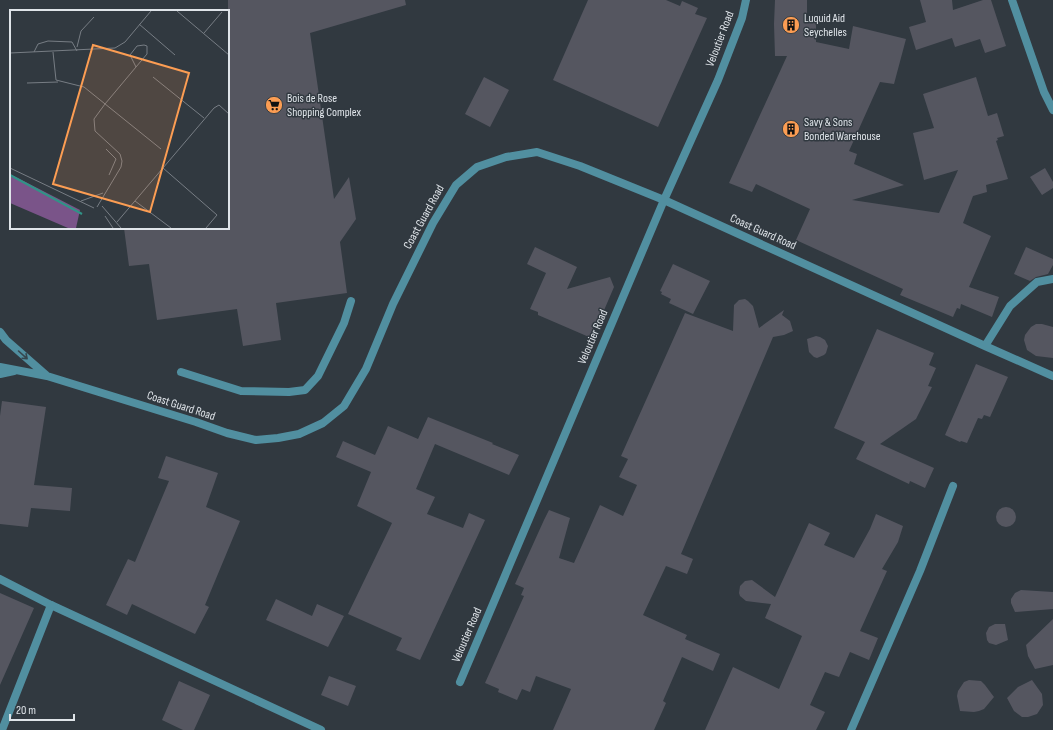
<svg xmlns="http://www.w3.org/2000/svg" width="1053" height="730" viewBox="0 0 1053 730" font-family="'Sofia Sans Condensed',sans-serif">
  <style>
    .building { fill: #555660 }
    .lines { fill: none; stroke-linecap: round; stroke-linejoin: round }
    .lane { stroke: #518fa0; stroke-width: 8 }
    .street { stroke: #518fa0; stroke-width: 8 }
    .oneway { stroke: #36464e }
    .labels { text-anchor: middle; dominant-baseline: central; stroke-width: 3; stroke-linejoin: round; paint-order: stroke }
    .poi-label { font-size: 12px; fill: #dfe4e9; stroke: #313940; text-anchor: start }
    .street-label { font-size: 12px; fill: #dfe4e9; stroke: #313940 }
    .inset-river { fill: none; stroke: #309387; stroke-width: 2 }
    .inset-road { fill: none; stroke: #777d84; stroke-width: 1 }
    .view { fill: #fc9d53; fill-opacity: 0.15; stroke: #fc9d53; stroke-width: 2 }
    .inset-edge { fill: none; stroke: #dfe4e9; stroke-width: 2 }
  </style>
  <rect width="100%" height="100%" fill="#313940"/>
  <path class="building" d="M228 0H405L406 5 310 33 334 199 349 177 356 219 340 242 347 293 276 303 281 340 243 346 237 309 157 320 149 264 129 266 124 228H228Z
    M588 0H666L680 6 682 1 698 8 695 14 707 18 658 127 553 80Z
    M775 0H807V19L816 18V42L849 49 853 26 906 39 894 84 880 82 849 151 857 154 854 164 904 185 852 200 939 213 958 170 924 180 913 133 934 128 923 94 976 77 988 116 997 113 1004 136 997 138 998 140 996 141 1008 179 986 185 987 192 973 196 963 223 991 236 969 287 999 297 992 317 961 304 960 309 957 308 953 317 900 295 903 289 796 240 810 209 756 184 752 192 729 183 787 56H775L774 24Z
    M920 0H952L953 10 983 0H991L1006 46 985 53 980 39 955 47 952 38 916 50 909 27 926 22Z
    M484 77 509 90 490 127 465 114Z
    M1045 168 1053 182V188L1042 195 1030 177Z
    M535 247 577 267 567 289 610 277 614 287 599 322 597 321 589 337 538 315V312L530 309 546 273 527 264Z
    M1026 247 1053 259V265L1048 274 1036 277 1030 281 1014 274Z
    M673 264 710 281 693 314 669 303 671 299 661 294 662 292 660 291Z
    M745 299 748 301 753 306 759 328 784 310 782 315 790 321 793 331 784 335 773 337 681 554 693 559 687 574 666 566 643 615 687 635 685 639 720 654 713 671 682 657 663 701 666 703 654 730H553L571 689 536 676 530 692 522 689 517 700 498 692 499 689 485 683 524 596 521 595 524 588 515 584 544 520 549 510 570 518 559 558 574 563 600 505 623 516 637 485 619 477 628 459 621 456 685 313 733 331 734 305 739 300Z
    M1036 324H1042L1053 327V358L1036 356 1027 350 1024 340 1025 335 1031 327Z
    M877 329 934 353 929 365 936 368 928 386 932 387 916 419 880 444 934 468 925 488 910 481 909 484 856 459 865 442 834 428Z
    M816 336 820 337 825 340 828 346 826 353 824 355 817 358 814 357 809 352 807 339Z
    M976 364 1008 377 990 417 984 415 982 419 978 418 967 443 961 441 960 442 945 435Z
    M2 401 46 407 34 485 72 488 70 511 31 508 28 527 0 524V416Z
    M428 417 493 443 492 444 519 455 509 475 435 444 416 489 435 497 427 514 463 528 469 513 485 520 420 660 396 650 402 638 348 614 392 523 357 506 371 472 336 457 343 441 375 455 388 426 418 439Z
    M166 456 218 473 206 507 240 521 205 605 209 607 195 634 132 604 127 615 106 605 128 559 135 562 169 481 158 478Z
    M996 517a10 10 0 1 1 20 0a10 10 0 1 1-20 0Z
    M876 514 903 526 898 542 882 569 887 571 860 631 878 638 869 660 850 652 839 677 825 672 810 705 825 712 816 730H705L733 667 779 689 802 636 765 618 771 604 746 601 740 596 739 593 740 586 745 581 752 580 775 597 809 523 830 533 824 545 854 558 870 529Z
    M1021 590 1053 592V609L1015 612 1011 603V599L1015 593Z
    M0 593 34 608 0 685Z
    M276 599 312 616 317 604 344 616 328 647 266 620Z
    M1053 619V665L1035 669 1028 656 1026 645Z
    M995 624H1005L1008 640 996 645 989 643 987 640 986 633 989 627Z
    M329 676 356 686 348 706 321 695Z
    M969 680 981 681 985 685 994 697 984 709 979 711 974 712 960 711 957 696 958 691 964 682Z
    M1032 680 1042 694 1043 705 1037 714 1028 717H1022L1014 711 1007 698 1018 687Z
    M179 681 210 695 194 730H183L162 720Z"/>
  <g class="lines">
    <path class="lane" d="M1012 0 1044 92 1053 110
      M0 332 6 340 46 375
      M985 346 1010 306 1037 282 1053 279
      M0 367 47 376 196 422 227 433 256 440 278 438 299 434 323 423 344 406 366 369 393 304 433 223 456 185 477 167 506 157 537 152 580 166 664 200 985 346 1053 376
      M181 372 241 391 289 392 305 390 318 376 344 323 351 301
      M0 374 14 371
      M0 579 51 605 321 730
      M460 682 664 200 718 80 742 18 746 0"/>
    <path class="street" d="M2 730 51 605
      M851 730 920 571 953 486"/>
  </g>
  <defs><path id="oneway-shaft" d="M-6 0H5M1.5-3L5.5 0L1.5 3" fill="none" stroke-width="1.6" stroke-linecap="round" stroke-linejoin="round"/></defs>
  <use class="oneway" href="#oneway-shaft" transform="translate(23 355) rotate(42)"/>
  <defs>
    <symbol id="building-disc" viewBox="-11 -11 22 22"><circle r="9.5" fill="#fc9d53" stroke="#313940"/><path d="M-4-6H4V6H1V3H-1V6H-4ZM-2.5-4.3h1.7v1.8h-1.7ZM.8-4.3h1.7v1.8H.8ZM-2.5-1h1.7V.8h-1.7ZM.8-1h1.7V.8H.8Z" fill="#111"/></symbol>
    <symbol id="supermarket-disc" viewBox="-11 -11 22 22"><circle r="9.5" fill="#fc9d53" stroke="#313940"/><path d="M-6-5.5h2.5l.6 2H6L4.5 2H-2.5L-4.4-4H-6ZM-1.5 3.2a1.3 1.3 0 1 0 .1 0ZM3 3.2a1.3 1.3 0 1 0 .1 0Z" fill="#111"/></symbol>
  </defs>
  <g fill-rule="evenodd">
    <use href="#building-disc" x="781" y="15" width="20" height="20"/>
    <use href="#supermarket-disc" x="264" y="95" width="20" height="20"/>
    <use href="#building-disc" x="781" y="119" width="20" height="20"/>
  </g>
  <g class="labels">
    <g class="poi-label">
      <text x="804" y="18">Luquid Aid<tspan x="804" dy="14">Seychelles</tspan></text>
      <text x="287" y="98">Bois de Rose<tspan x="287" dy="14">Shopping Complex</tspan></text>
      <text x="804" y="122">Savy &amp; Sons<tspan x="804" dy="14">Bonded Warehouse</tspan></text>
    </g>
    <g class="street-label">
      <text transform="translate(720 39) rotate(-69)">Veloutier Road</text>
      <text transform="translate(424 217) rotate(-61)">Coast Guard Road</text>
      <text transform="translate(763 232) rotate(24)">Coast Guard Road</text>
      <text transform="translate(593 337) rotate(-67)">Veloutier Road</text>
      <text transform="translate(181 406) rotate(18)">Coast Guard Road</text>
      <text transform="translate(467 635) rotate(-67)">Veloutier Road</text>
    </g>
  </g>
  <g transform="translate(10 10)">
    <rect width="219" height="219" fill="#313940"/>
    <path d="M0 164 70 200 66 218H58L0 193Z" fill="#7a5489"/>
    <path class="inset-river" d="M0 165 72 204"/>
    <path class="inset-road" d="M167 1 219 45M129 14 165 45M194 23 212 2M67 37 71 21 84 7M24 42 28 34 38 31 62 32 67 41M43 42 46 70 74 77 151 139M0 43 105 38 115 32 141 1M143 67 194 108M17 73 48 72M96 139 106 149 99 165M0 158 84 198M153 158 207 205 196 218M71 191 93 183M125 191 161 218M92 196 111 218M87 197 111 157 112 151 110 144 85 121 84 109 95 94 126 57 137 44V36L134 35 127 36 120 45 126 57M95 206 103 218M107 212 204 98 209 95 219 104"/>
    <path class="view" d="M83 35 179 63 140 202 43 174Z"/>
    <rect width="219" height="219" class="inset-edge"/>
  </g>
  <path d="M10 714v6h64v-6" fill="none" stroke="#dfe4e9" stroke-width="2"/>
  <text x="16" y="714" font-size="12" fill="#dfe4e9" stroke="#313940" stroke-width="3" paint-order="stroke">20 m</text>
</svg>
